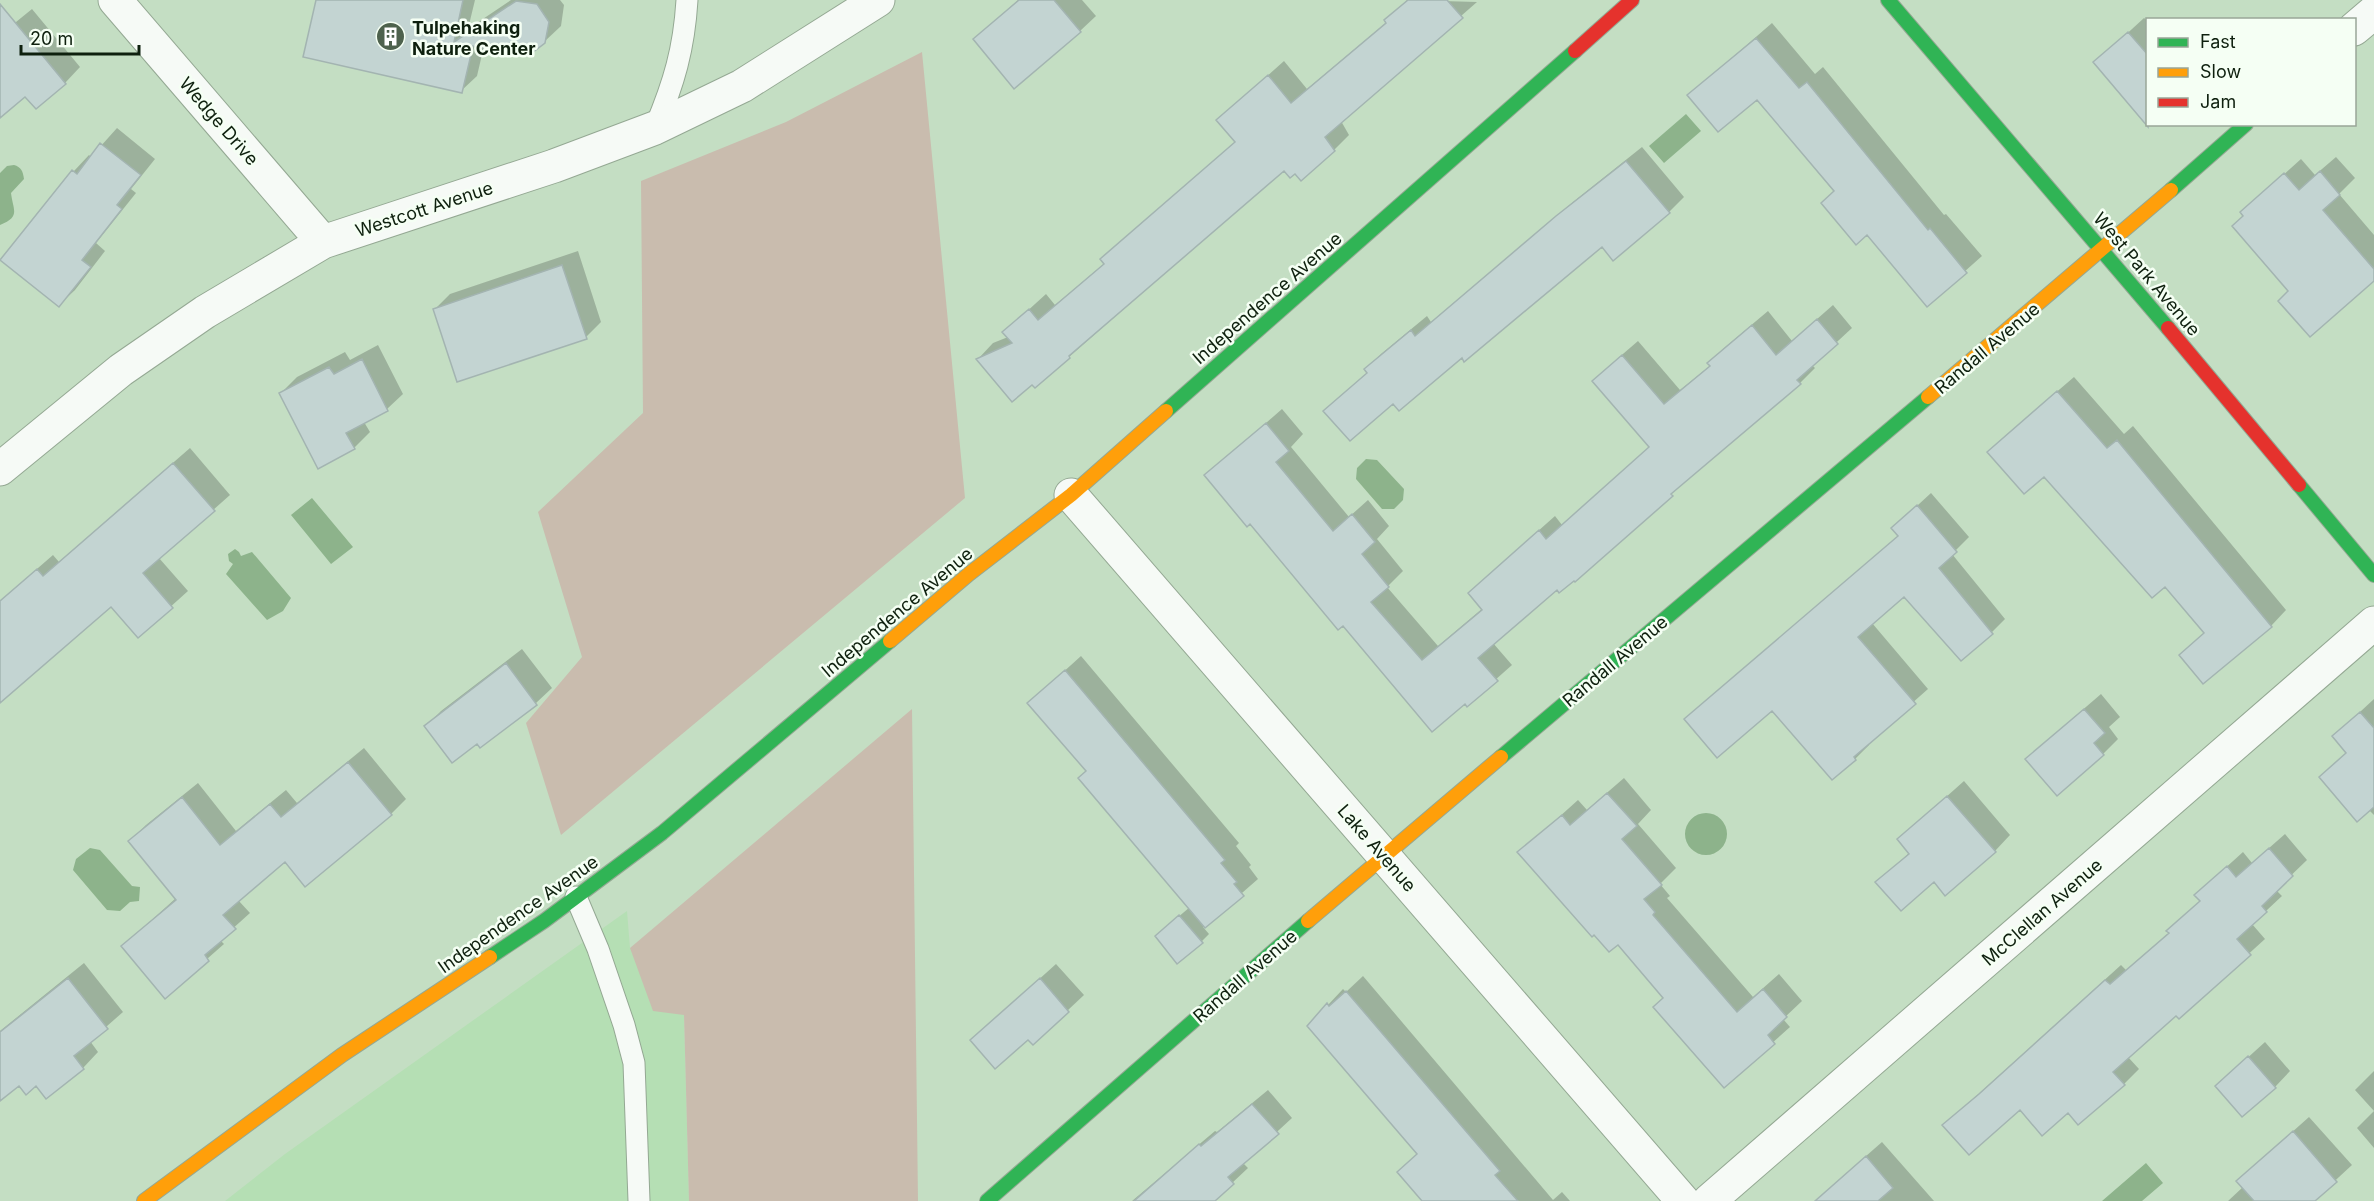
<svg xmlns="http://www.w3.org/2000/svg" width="2374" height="1201" viewBox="0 0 2374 1201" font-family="Inter,sans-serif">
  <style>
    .built { fill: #b5dfb4 }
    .green { fill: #c9bcae }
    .water { fill: #8db38b }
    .shadow { fill: #0003 }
    .building { fill: #c3d4d2; stroke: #a3b4b1; stroke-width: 1.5 }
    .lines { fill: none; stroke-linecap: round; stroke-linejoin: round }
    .lane-casing { stroke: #94a893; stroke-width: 23 }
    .street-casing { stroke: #94a893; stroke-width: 35 }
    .fast-casing { stroke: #94a893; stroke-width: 16 }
    .slow-casing { stroke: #94a893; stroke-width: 16 }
    .jam-casing { stroke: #94a893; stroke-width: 16 }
    .lane { stroke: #f6faf6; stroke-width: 21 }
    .street { stroke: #f6faf6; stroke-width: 33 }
    .fast { stroke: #30b455; stroke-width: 14 }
    .slow { stroke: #ff9f0a; stroke-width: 14 }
    .jam { stroke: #e5322d; stroke-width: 14 }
    .labels { text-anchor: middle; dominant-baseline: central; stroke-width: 5; stroke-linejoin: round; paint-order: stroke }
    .poi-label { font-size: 18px; font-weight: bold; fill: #0e200e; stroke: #f5fff4; text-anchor: start }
    .street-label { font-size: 18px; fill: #0e200e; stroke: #f5fff4 }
  </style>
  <rect width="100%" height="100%" fill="#c4dec3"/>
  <path class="built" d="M627 911 630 948 684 1015 689 1201H225L285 1154Z"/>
  <path class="green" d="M922 52 965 498 561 835 526 723 582 657 538 512 643 413 641 181 786 122Z
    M912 709 918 1201H689L684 1015 653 1011 630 948Z"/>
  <path class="water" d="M1686 114 1701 131 1664 163 1649 146Z
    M14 165C21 167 23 171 24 179L11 193C13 210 21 217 0 225V173L7 166Z
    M1366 459 1377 460 1404 489 1403 500 1394 509H1382L1356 479 1357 468Z
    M312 498 353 547 331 564 291 515Z
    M235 549 239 552 241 556 252 552 291 598 283 611 267 620 226 574 233 564 229 561 228 554Z
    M1685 834a21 21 0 1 1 42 0a21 21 0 1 1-42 0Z
    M90 848 100 850 132 886 140 887 139 901 130 902 120 911 107 910 73 870 76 859Z
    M2146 1163 2163 1183 2142 1201H2102Z"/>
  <path class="shadow" d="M317 0H475L468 29 511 0H560L564 5 561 26 544 42 484 46 477 76 461 91Z
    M1018 0H1082L1096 16 1080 31 975 39Z
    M1407 0 1477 2 1341 121 1349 135 1334 150 1295 172 1284 168 1069 357 978 359 993 343 1008 337 1004 332 1046 294 1055 305 1105 263 1236 141 1218 120 1284 61 1307 89 1387 22Z
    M32 9 80 67 65 83 25 95 0 116V35Z
    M2144 18 2148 21V94L2096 62Z
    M1772 23 1815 74 1823 67 1944 215 1946 214 1982 256 1927 305 1757 98 1689 95Z
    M117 128 155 159 131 189 136 193 96 243 105 251 75 290 59 305 2 260 74 171 89 155 91 157Z
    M1642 147 1684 197 1669 212 1602 245 1462 356 1393 402 1325 411 1368 372 1366 369 1381 354 1427 316 1431 322 1573 202Z
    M2336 157 2355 178 2339 194 2374 235V279L2290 291 2242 212 2301 159 2315 175Z
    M578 251 601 322 586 337 435 309 450 294Z
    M1833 305 1852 328 1812 365 1815 368 1800 383 1686 479 1575 580 1557 588 1493 643 1512 665 1467 705 1343 624 1206 475 1282 409 1303 434 1291 447 1349 517 1368 500 1389 526 1377 539 1403 571 1387 587 1438 646 1483 608 1485 578 1555 516 1562 525 1651 447 1594 381 1609 366 1638 341 1680 390 1711 365 1709 363 1724 348 1768 311 1792 341Z
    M378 345 403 394 387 409 364 422 370 432 354 448 281 393 297 377 345 352 350 360Z
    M2074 377 2124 434 2133 426 2286 610 2271 626 2181 655 2205 632 2165 584 2044 475 2005 436Z
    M190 448 230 495 159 558 188 591 138 636 111 605 0 701V601L53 555 59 562Z
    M1931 493 1969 537 1952 554 2005 619 1992 632 1904 594 1872 623 1928 689 1867 743 1869 745 1855 759 1772 709 1686 719 1899 535 1893 528Z
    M522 649 552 688 536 703 480 746 478 742 426 726 441 711Z
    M1081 656 1239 843 1236 846 1251 865 1249 867 1258 879 1203 927 1209 934 1202 941 1164 929 1190 907 1087 771 1029 703Z
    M2101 694 2120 717 2109 727 2118 739 2103 754 2043 744Z
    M2374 699V815L2369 810 2321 777 2347 752 2334 736Z
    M364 748 406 799 391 814 285 860 238 900 250 913 220 940 224 944 165 996 123 946 176 898 130 841 146 825 198 783 236 831 286 790 297 803Z
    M1624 778 1651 810 1638 824 1676 868 1660 884 1670 896 1667 898 1753 997 1779 974 1802 1001 1783 1019 1790 1027 1724 1086 1665 997 1618 943 1520 852 1578 800 1587 810Z
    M1964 781 2010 835 1995 851 1878 882 1910 852 1899 839Z
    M2285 834 2307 860 2276 890 2282 896 2252 924 2265 939 2179 1017 2176 1014 2128 1057 2139 1069 2124 1084 2068 1111 2020 1108 1944 1125 2121 965 2126 970 2170 932 2202 900 2212 880 2243 852 2252 863Z
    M84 963 123 1012 90 1041 98 1052 83 1068 47 1097 36 1084H19L0 1100V1031Z
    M1056 964 1084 995 1033 1043 1028 1038 988 1025Z
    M1363 976 1553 1200 1562 1192 1570 1201H1424L1419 1153 1328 1005 1343 989 1346 992Z
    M2265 1042 2290 1071 2275 1087 2233 1071Z
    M2374 1071V1148L2357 1128 2374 1111 2355 1090Z
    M1268 1090 1292 1118 1243 1163 1248 1168 1213 1201H1132L1215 1131 1217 1132Z
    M2309 1117 2352 1165 2313 1201H2228L2243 1187 2254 1166Z
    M1882 1142 1934 1201H1819L1833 1185Z"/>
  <path class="building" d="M316 0H463L454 42 516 1 537 4 549 22 545 43 528 56 473 46 462 93 303 57Z
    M1019 0H1054L1081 32 1014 89 973 39Z
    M1408 0H1447L1463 18 1325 137 1335 151 1301 181 1295 174 1290 178 1284 171 1069 356 1070 358 1035 388 1032 385 1012 402 976 359 1012 343 1002 332 1029 309 1038 320 1104 264 1100 259 1235 142 1216 120 1268 75 1291 103 1386 23 1384 20Z
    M0 4 66 84 36 109 25 97 0 118Z
    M2128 32 2148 55V127L2093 62Z
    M1756 38 1799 88 1807 82 1928 230 1930 228 1967 273 1927 307 1867 235 1856 245 1821 203 1834 191 1757 100 1718 132 1687 95Z
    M100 143 141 175 117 205 122 209 82 260 91 267 59 307 0 260 72 170 77 174Z
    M1626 161 1670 213 1613 261 1602 247 1464 362 1462 358 1399 411 1393 404 1350 441 1323 411 1367 373 1364 369 1411 330 1415 336 1556 216Z
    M2320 171 2340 195 2323 210 2374 269V281L2310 337 2278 301 2288 291 2232 226 2243 216 2240 212 2284 173 2299 190Z
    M562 265 587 339 457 382 433 309Z
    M1817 319 1838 344 1797 380 1801 384 1671 494 1673 496 1575 582 1574 581 1559 593 1557 590 1478 658 1498 681 1467 707 1465 704 1432 732 1343 626 1338 630 1250 524 1247 527 1204 475 1266 423 1289 451 1276 462 1333 531 1352 514 1375 542 1362 554 1389 587 1371 602 1422 660 1482 610 1468 593 1539 530 1546 539 1649 447 1592 381 1622 355 1664 404 1710 366 1707 363 1752 325 1776 355Z
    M362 359 388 411 346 433 355 449 318 469 279 393 329 367 334 374Z
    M2057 391 2107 448 2117 440 2272 627 2203 684 2179 655 2204 633 2165 587 2152 598 2044 477 2024 494 1987 452Z
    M173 463 215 511 143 573 173 608 138 638 111 607 0 703V601L37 569 43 576Z
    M1917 505 1957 552 1939 568 1993 634 1961 661 1904 597 1858 637 1916 704 1854 757 1856 760 1832 780 1772 711 1717 758 1684 719 1898 536 1891 528Z
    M506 663 537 705 480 748 477 744 452 763 424 726Z
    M1065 670 1225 860 1221 863 1237 882 1234 884 1244 896 1205 928 1078 778 1086 771 1027 703Z
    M2084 709 2105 733 2094 743 2104 755 2057 796 2025 759Z
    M2360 712 2374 728V807L2357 822 2319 777 2346 753 2332 736Z
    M348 762 392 815 305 887 285 862 223 915 236 929 205 955 209 961 165 999 121 946 176 900 128 841 182 797 220 845 270 804 281 817Z
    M1607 793 1637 826 1622 839 1662 885 1644 899 1655 912 1653 915 1737 1012 1763 989 1787 1017 1768 1035 1775 1044 1724 1088 1653 1007 1663 998 1618 945 1609 952 1594 935 1592 937 1517 852 1562 815 1570 825Z
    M1947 796 1996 852 1945 896 1934 882 1901 911 1875 882 1909 854 1897 839Z
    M2269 848 2293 876 2262 906 2267 912 2237 939 2251 955 2179 1019 2176 1016 2113 1072 2125 1085 2078 1125 2068 1113 2042 1136 2020 1110 1969 1155 1942 1125 1979 1094 2105 980 2110 984 2169 933 2166 931 2200 901 2194 895 2227 866 2236 877Z
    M1179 915 1203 943 1177 964 1155 936Z
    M68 978 108 1029 74 1056 84 1069 46 1099 36 1086 26 1095 19 1086 0 1101V1032Z
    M1040 978 1069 1012 1033 1045 1028 1040 995 1069 970 1040Z
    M1346 991 1500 1171 1495 1175 1518 1201H1422L1397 1172 1417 1154 1307 1026 1327 1003 1329 1006Z
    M2248 1056 2276 1088 2242 1117 2215 1086Z
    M1252 1104 1279 1134 1228 1177 1234 1184 1215 1201H1134L1199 1144 1201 1146Z
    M2293 1131 2337 1182 2315 1201H2254L2236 1181Z
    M1866 1156 1893 1188 1878 1201H1815Z"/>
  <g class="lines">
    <defs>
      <path id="lane" d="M655 128C674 83 684 49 687 0
        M576 897 598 949 624 1025 634 1063 639 1201"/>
      <path id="street" d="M115 0 323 242
        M2354 29 2374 12
        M0 469 121 370 205 312 323 242 554 166 655 128 742 86 878 0
        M1071 495 1683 1201
        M1709 1201 2374 623"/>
      <path id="fast" d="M1888 0 2168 328
        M2171 190 2246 124
        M1166 411 1575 51
        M2299 485 2374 575
        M1501 757 1928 397
        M490 957 544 921 662 833 890 641
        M987 1201 1308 921"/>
      <path id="slow" d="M1928 397 2171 190
        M890 641 969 574 1071 495 1166 411
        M1308 921 1501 757
        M144 1201 342 1055 490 957"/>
      <path id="jam" d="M1575 51 1632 0
        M2168 328 2299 485"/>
    </defs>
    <use href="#lane" class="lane-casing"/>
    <use href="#street" class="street-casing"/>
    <use href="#fast" class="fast-casing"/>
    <use href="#slow" class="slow-casing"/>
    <use href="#jam" class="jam-casing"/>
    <use href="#lane" class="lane"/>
    <use href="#street" class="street"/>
    <use href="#fast" class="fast"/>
    <use href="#slow" class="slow"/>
    <use href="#jam" class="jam"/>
  </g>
  <defs>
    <symbol id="building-disc" viewBox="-11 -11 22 22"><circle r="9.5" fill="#4e624d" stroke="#f5fff4"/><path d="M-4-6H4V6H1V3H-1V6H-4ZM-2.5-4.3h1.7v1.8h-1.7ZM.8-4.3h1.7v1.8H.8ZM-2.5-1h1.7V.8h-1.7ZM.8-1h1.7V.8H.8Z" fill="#fff"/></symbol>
  </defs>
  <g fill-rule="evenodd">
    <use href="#building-disc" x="374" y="20" width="33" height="33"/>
  </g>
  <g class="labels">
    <g class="poi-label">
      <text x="412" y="27">Tulpehaking<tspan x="412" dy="21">Nature Center</tspan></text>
    </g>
    <g class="street-label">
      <text transform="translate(219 121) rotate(49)">Wedge Drive</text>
      <text transform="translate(424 209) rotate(-18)">Westcott Avenue</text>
      <text transform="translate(2147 274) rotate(50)">West Park Avenue</text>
      <text transform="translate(1267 298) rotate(-41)">Independence Avenue</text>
      <text transform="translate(1987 348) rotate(-40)">Randall Avenue</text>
      <text transform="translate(897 612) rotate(-40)">Independence Avenue</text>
      <text transform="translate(1615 661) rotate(-40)">Randall Avenue</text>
      <text transform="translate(1377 848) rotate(49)">Lake Avenue</text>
      <text transform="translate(2042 912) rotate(-41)">McClellan Avenue</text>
      <text transform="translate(518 914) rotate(-35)">Independence Avenue</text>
      <text transform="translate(1245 976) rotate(-41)">Randall Avenue</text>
    </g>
  </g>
  <rect x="2146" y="18" width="210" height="108" fill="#f5fff4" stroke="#99a698" stroke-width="1.5"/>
  <rect x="2158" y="38" width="30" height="9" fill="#30b455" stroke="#99a698" stroke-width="1.5"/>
  <text x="2200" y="48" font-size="18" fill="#0e200e">Fast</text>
  <rect x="2158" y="68" width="30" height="9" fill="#ff9f0a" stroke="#99a698" stroke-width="1.5"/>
  <text x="2200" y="78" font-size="18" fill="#0e200e">Slow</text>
  <rect x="2158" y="98" width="30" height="9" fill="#e5322d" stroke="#99a698" stroke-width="1.5"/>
  <text x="2200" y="108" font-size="18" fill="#0e200e">Jam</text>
  <path d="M21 45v9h118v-9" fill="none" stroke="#0e200e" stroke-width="3"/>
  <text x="30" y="45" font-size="18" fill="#0e200e" stroke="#f5fff4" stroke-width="4.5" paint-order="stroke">20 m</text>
</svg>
